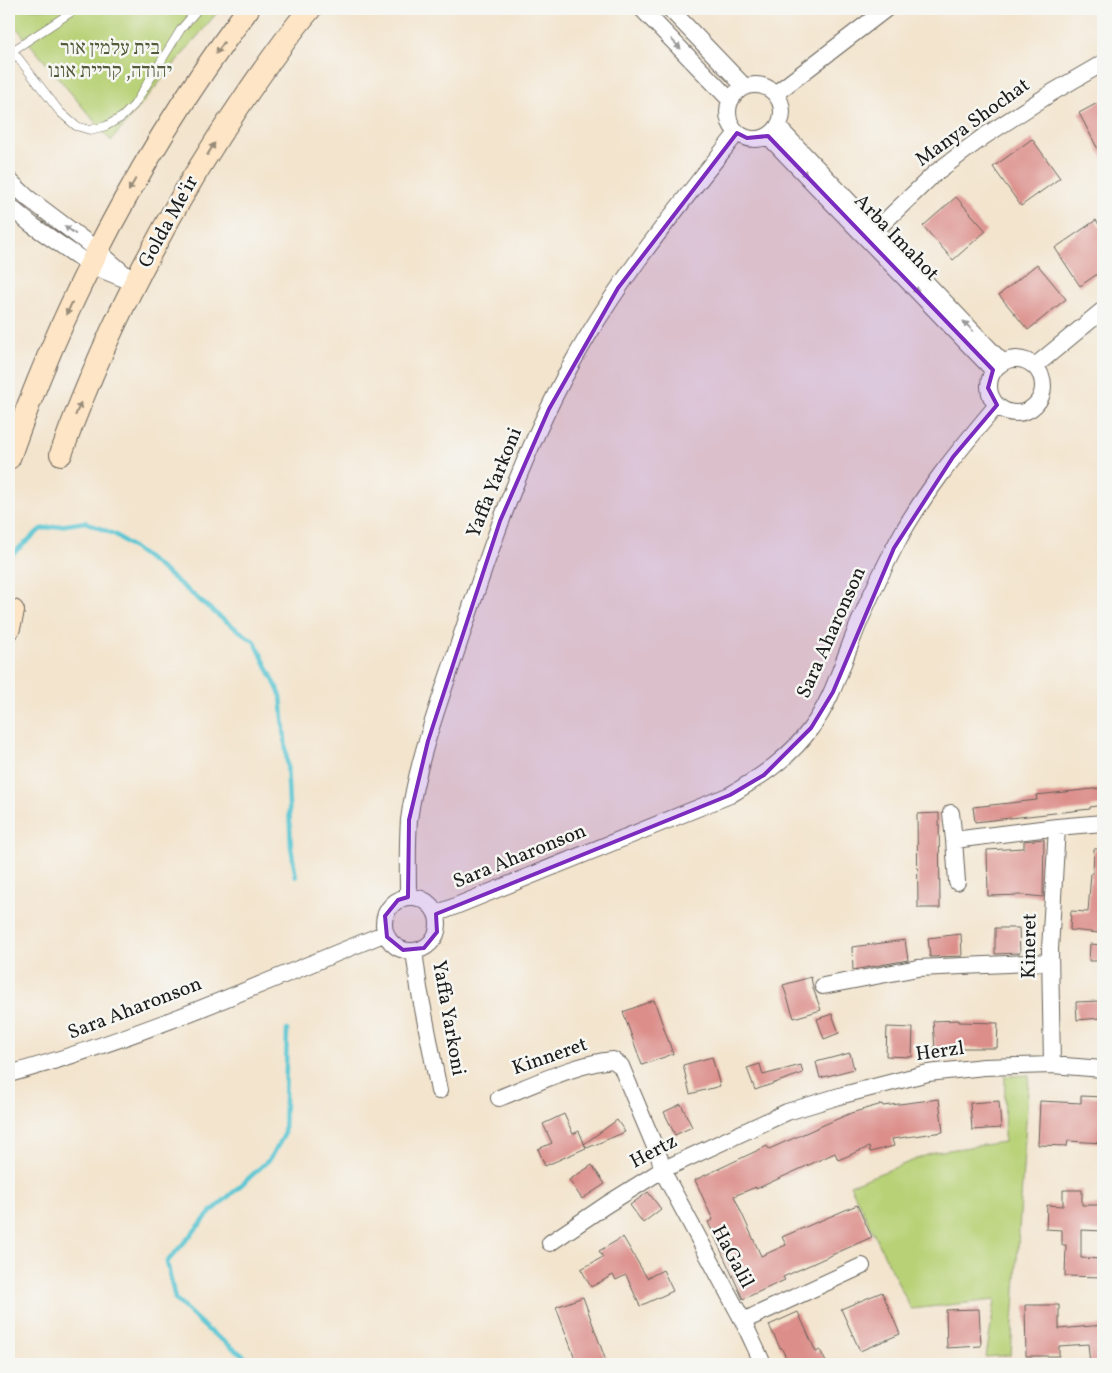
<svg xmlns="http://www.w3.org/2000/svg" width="1112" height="1373" viewBox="0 0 1112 1373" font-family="Vollkorn,'Frank Ruhl Libre',serif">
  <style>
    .green { fill: #b8d176; stroke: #6a7649 }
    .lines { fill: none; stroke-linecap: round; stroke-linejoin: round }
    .stream { stroke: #5ac6d3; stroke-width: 4.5 }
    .building { fill: #dc8e8a }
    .lane-casing { stroke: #67625a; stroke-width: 9 }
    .street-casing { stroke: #67625a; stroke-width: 18 }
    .secondary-casing { stroke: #67625a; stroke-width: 24 }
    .lane { stroke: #fff; stroke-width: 8 }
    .street { stroke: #fff; stroke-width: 16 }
    .secondary { stroke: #fde5c5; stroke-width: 22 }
    .oneway { fill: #999 }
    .oneway2 { fill: #988b79 }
    .marked { fill: #7b2cbf; fill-opacity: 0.2; stroke: #7b2cbf; stroke-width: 4; stroke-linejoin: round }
    .labels { text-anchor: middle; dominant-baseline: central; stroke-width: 5; stroke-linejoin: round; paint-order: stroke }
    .park-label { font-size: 20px; fill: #535b3c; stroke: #f6f6f2 }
    .street-label { font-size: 20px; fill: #1c1c1c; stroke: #f6f6f2 }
  </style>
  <rect width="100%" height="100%" fill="#f6f6f2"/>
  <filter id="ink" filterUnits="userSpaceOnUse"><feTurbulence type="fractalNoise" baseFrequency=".02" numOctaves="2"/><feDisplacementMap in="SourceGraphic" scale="10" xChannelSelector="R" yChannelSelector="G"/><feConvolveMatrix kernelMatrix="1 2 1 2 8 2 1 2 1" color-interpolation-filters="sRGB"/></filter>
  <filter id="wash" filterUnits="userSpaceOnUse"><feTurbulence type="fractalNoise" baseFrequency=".0096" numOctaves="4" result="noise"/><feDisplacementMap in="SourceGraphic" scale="20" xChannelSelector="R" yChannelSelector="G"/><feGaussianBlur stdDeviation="1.12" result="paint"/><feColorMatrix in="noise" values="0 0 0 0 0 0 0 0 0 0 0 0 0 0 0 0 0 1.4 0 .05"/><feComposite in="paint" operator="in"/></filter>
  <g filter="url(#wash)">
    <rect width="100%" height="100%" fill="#f3e4cd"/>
    <path class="green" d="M9 9H220L111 141 9 19Z
      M1029 1075 1011 1355 986 1357 995 1300 911 1309 850 1185 935 1152 1004 1142 1005 1076Z"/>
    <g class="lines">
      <path class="stream" d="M9 557 41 529 85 522 116 535 163 570 220 617 255 642 281 696 287 762 291 847 296 877
        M255 1364 208 1330 175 1299 167 1262 210 1213 270 1159 284 1135 287 1030"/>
    </g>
    <g id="blocks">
      <path class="building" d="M1103 100V159L1079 113Z
        M1032 139 1060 178 1021 206 993 167Z
        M956 197 986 231 953 260 923 226Z
        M1096 220 1103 231V270L1080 286 1055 248Z
        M1037 264 1066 299 1028 330 999 295Z
        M1103 788V805L1090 807V809L975 822 973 807 1037 800 1036 795Z
        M939 813 940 908H918L917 814Z
        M1044 839 1043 897 1023 895 988 896 987 850 1024 848V841Z
        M1094 849H1103V903H1102L1099 933 1070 930 1071 911 1088 912 1091 873H1093Z
        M995 928H1019L1020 953 995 954Z
        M961 934 962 956 930 957 928 938Z
        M905 940 908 960 853 970 852 947Z
        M1090 944 1103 945V961H1089Z
        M811 977 813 988 821 1010 794 1018 783 985Z
        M654 1000 673 1054 642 1065 623 1012Z
        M1099 1001 1101 1018 1077 1020 1076 1002Z
        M832 1014 839 1033 824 1039 817 1019Z
        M959 1020V1022L998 1023 997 1048H960L935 1050 933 1021Z
        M887 1027 913 1028 912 1057 886 1056Z
        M850 1053 854 1069 820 1078 816 1062Z
        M712 1057 720 1086 690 1094 683 1065Z
        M760 1064 763 1075 801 1065 803 1073 755 1090 747 1068Z
        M1081 1096 1103 1097V1143L1068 1141 1067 1146 1038 1145 1040 1101 1081 1103Z
        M939 1099 943 1132 892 1139 894 1146 870 1152 869 1147 838 1160 835 1153 756 1189V1187L734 1196 761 1256 786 1245 782 1237 857 1205 872 1237 783 1277 785 1280 743 1299 708 1222 713 1220 695 1180 767 1146 769 1149 851 1113 882 1104 883 1106Z
        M999 1101 1001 1128 972 1130 970 1103Z
        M681 1104 692 1127 675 1135 664 1112Z
        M564 1114 573 1134 579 1131 586 1148 545 1166 538 1149 552 1143 543 1124Z
        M617 1120 625 1132 587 1148 584 1144Z
        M592 1165 605 1184 582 1199 569 1180Z
        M1063 1190H1082V1205H1103V1231L1081 1230V1258L1103 1259V1277L1065 1276 1066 1245H1062V1230L1046 1229 1047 1205 1063 1206Z
        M648 1192 661 1209 643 1223 630 1205Z
        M623 1237 647 1278 663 1270 673 1291 640 1306 626 1275 616 1280 613 1275 591 1287 581 1269 603 1257 599 1251Z
        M882 1292 900 1334 860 1351 841 1309Z
        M583 1297 607 1364H577L556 1307Z
        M1025 1305H1059V1329L1103 1325V1364H1090L1088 1344 1059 1346V1356H1026Z
        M979 1309 981 1346 947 1348 946 1310Z
        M798 1312 816 1352 820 1350 827 1364H789L781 1347 780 1348 769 1325Z"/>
    </g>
  </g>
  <g filter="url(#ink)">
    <use href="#blocks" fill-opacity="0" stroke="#67625a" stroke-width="1"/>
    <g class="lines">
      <defs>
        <path id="lane" d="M9 46 60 112 76 126 90 130 106 126 122 117 134 105 181 29 198 9
          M12 51 76 9"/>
        <path id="street" d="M642 9 730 100
          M670 9 744 86
          M728 112a27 27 0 1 1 54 0a27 27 0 1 1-54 0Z
          M775 94 886 9
          M778 127 1002 362
          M768 136 993 370
          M9 180 28 198 97 250 135 283
          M9 206 32 225 90 265 122 278
          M876 230 934 174 983 137 1053 92 1103 63
          M989 386a27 27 0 1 1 54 0a27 27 0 1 1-54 0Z
          M1035 366 1103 310
          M951 813 954 840
          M957 882 954 840 1057 827
          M408 897C408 872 407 846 409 820 417 759 441 699 460 640 491 546 523 452 571 365 617 281 678 207 737 133
          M384 924a27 27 0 1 1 54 0a27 27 0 1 1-54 0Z
          M436 914 730 795C760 777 790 758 811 728 828 706 837 679 847 653 860 618 876 583 893 550 920 497 959 450 997 405
          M414 951 419 988 439 1091
          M823 986 918 968 1050 962
          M1052 1065 1050 950 1057 827 1103 823
          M9 1074C138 1039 262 983 386 933
          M499 1098C532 1085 578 1063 613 1060L621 1066 660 1159 662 1170 743 1321 763 1364
          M550 1243 606 1205 662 1170 787 1112 843 1095 928 1073 984 1067 1052 1065 1103 1069
          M743 1321 862 1266"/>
        <path id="secondary" d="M61 454C107 327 170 206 247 94 267 65 287 36 310 9
          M9 458C66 295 145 147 248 9
          M9 628 13 611"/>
      </defs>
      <use href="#lane" class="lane-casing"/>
      <use href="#street" class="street-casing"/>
      <use href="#secondary" class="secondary-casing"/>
      <use href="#lane" class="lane"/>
      <use href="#street" class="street"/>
      <use href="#secondary" class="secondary"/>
    </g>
    <defs><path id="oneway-solid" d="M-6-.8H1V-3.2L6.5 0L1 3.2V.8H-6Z" transform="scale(1.25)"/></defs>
    <g class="oneway">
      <use href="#oneway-solid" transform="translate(676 44) rotate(46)"/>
      <use href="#oneway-solid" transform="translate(802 171) rotate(46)"/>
      <use href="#oneway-solid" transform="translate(70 230) rotate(-143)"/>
      <use href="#oneway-solid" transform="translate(914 288) rotate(46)"/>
      <use href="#oneway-solid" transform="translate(968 326) rotate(-134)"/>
    </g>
    <g class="oneway2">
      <use href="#oneway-solid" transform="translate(220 48) rotate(125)"/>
      <use href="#oneway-solid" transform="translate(211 149) rotate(-58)"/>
      <use href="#oneway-solid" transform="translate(132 185) rotate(119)"/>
      <use href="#oneway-solid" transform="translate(69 309) rotate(115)"/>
      <use href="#oneway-solid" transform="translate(78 409) rotate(-68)"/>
    </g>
  </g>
  <path class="marked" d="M737 133 747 138 768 136 993 370 988 388 997 405 953 457 894 548 833 692 811 728 764 775 730 795 436 914 437 932 424 948 403 950 387 937 385 916 398 900 408 897 409 820 428 741 500 521 549 409 618 288Z"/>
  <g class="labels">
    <g class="park-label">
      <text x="110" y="49">בית עלמין אור<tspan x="110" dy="23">יהודה, קריית אונו</tspan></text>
    </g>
    <g class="street-label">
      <text transform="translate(973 123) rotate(-36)">Manya Shochat</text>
      <text transform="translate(169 222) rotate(-61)">Golda Me'ir</text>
      <text transform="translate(896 238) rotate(46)">Arba Imahot</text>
      <text transform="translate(495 483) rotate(-68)">Yaffa Yarkoni</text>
      <text transform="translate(832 633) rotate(-66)">Sara Aharonson</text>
      <text transform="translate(520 857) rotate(-22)">Sara Aharonson</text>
      <text transform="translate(1030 946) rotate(-89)">Kineret</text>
      <text transform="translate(135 1009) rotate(-21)">Sara Aharonson</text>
      <text transform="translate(448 1018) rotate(80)">Yaffa Yarkoni</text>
      <text transform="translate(940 1052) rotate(-8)">Herzl</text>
      <text transform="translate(550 1057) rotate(-19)">Kinneret</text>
      <text transform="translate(654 1152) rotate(-28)">Hertz</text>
      <text transform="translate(732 1257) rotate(62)">HaGalil</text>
    </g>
  </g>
  <rect width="1112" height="1373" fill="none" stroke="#f6f6f2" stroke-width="30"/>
</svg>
